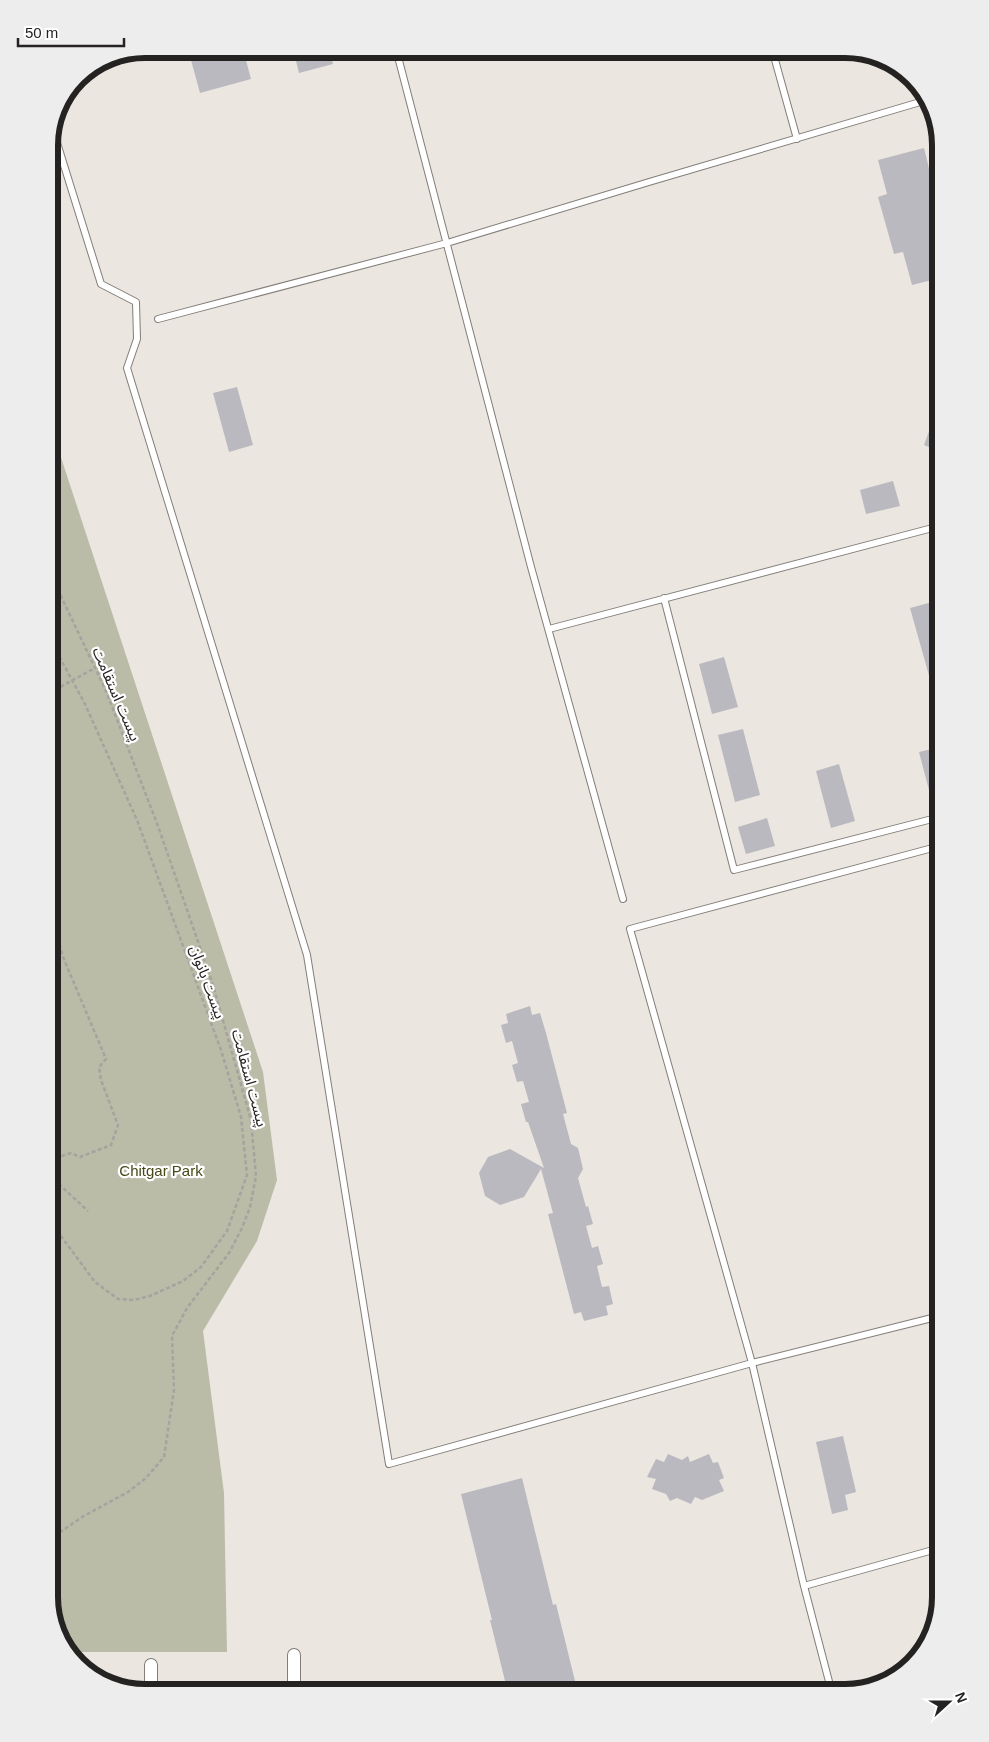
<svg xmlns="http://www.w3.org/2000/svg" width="989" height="1742" viewBox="0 0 989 1742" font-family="Arial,'Noto Sans Arabic',sans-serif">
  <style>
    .green { fill: #babca8 }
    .building { fill: #bab9c0 }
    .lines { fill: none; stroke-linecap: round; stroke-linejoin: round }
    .lane-casing { stroke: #827d78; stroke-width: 8 }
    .street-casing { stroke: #827d78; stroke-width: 14 }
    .path { stroke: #a6a29e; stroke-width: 2.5; stroke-dasharray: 4 2.5; stroke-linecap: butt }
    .lane { stroke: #fff; stroke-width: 6 }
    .street { stroke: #fff; stroke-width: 12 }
    .labels { text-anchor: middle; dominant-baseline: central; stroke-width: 4.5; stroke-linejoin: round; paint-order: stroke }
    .street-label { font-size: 15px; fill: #252321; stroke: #fff }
    .park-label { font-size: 15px; fill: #474816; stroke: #fff }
    .rim { fill: none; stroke: #252321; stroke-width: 6 }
  </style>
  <rect width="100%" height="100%" fill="#ebe6e0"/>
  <path class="green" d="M49 421 263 1072 277 1180 257 1241 203 1331 224 1493 227 1652H71L56 1634 49 1597Z"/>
  <path class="building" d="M188 49H243L251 79 200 93Z
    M293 49H329L333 64 299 73Z
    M924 148 940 213V228L938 229 940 239V278L912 285 903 252 894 254 878 197 887 194 878 160Z
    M237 387 253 445 229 452 213 393Z
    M939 404H940V452L924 445Z
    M893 481 900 506 866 514 860 490Z
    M940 600V704H937L910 608Z
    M724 657 738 707 712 714 699 664Z
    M743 729 760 795 735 802 718 735Z
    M940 747V812L935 813 919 752Z
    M839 764 855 821 831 828 816 771Z
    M767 818 775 846 746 854 738 827Z
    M530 1006 532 1015 540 1013 546 1033 567 1113 563 1114 571 1144 578 1148 583 1169 578 1178 586 1207 588 1206 593 1224 586 1226 592 1248 598 1246 603 1264 597 1266 602 1287 609 1286 613 1304 606 1306 608 1315 584 1321 581 1312 574 1314 548 1214 553 1213 541 1169 524 1197 500 1205 485 1196 479 1173 488 1157 510 1149 544 1168 528 1122H526L521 1104 529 1102 523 1081 517 1082 512 1065 518 1063 512 1041 506 1043 501 1025 508 1023 506 1014Z
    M843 1436 856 1492 845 1495 848 1510 832 1514 816 1442Z
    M668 1454 682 1460 688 1456 690 1462 709 1454 713 1463 718 1462 724 1478 719 1480 724 1491 702 1500 695 1497 691 1504 677 1498 670 1501 666 1494 652 1489 656 1479 647 1477 656 1459 664 1462Z
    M522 1478 553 1605 556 1604 578 1693H508L490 1620H492L461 1494Z"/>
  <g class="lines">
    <defs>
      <path id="lane" d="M396 49 531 567 623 899
        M772 49 797 139
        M53 130 101 284 136 302 137 339 127 368 307 955 389 1464 752 1363 940 1316
        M158 319 447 243 649 182 927 100
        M664 598 734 870 940 817
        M549 629 940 526
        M940 1548 804 1586 752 1363 630 929 940 846
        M804 1586 832 1693"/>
      <path id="street" d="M294 1655V1693
        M151 1693V1665"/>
    </defs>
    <use href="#lane" class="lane-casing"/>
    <use href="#street" class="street-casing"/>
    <path class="path" d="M49 693 95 668
      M49 1160 71 1153 80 1157 111 1145 118 1125 101 1080 99 1067 106 1059 63 957 49 905
      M49 1175 88 1211
      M49 1220 95 1282 118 1299 134 1300 150 1296 183 1281 201 1267 227 1231 247 1175 241 1117 221 1050 137 820 84 702 49 638
      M49 1540 82 1517 128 1492 146 1478 164 1457 174 1390 172 1336 187 1308 229 1253 242 1228 250 1207 256 1176 251 1120 213 985 158 826 106 691 49 571"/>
    <use href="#lane" class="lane"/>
    <use href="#street" class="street"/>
  </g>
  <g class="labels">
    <g class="street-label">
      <text transform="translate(117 694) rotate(67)">پیست استقامت</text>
      <text transform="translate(208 982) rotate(70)">پیست بانوان</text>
      <text transform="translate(250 1078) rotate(75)">پیست استقامت</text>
    </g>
    <g class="park-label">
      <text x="161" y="1170">Chitgar Park</text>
    </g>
  </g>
  <path d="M0 0H989V1742H0ZM145 58H845A87 87 0 0 1 932 145V1597A87 87 0 0 1 845 1684H145A87 87 0 0 1 58 1597V145A87 87 0 0 1 145 58Z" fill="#eeeded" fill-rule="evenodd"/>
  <path class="rim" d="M145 58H845A87 87 0 0 1 932 145V1597A87 87 0 0 1 845 1684H145A87 87 0 0 1 58 1597V145A87 87 0 0 1 145 58Z"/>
  <g transform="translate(949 1702) rotate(69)" stroke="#ffffff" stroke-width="4" paint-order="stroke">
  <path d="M0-4L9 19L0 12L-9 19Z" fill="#252321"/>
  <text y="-8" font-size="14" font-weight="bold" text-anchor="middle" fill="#252321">N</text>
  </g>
  <path d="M18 38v8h106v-8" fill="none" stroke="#252321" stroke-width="2.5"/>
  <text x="25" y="38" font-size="15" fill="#252321" stroke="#ffffff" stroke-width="4" paint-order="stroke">50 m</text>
</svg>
